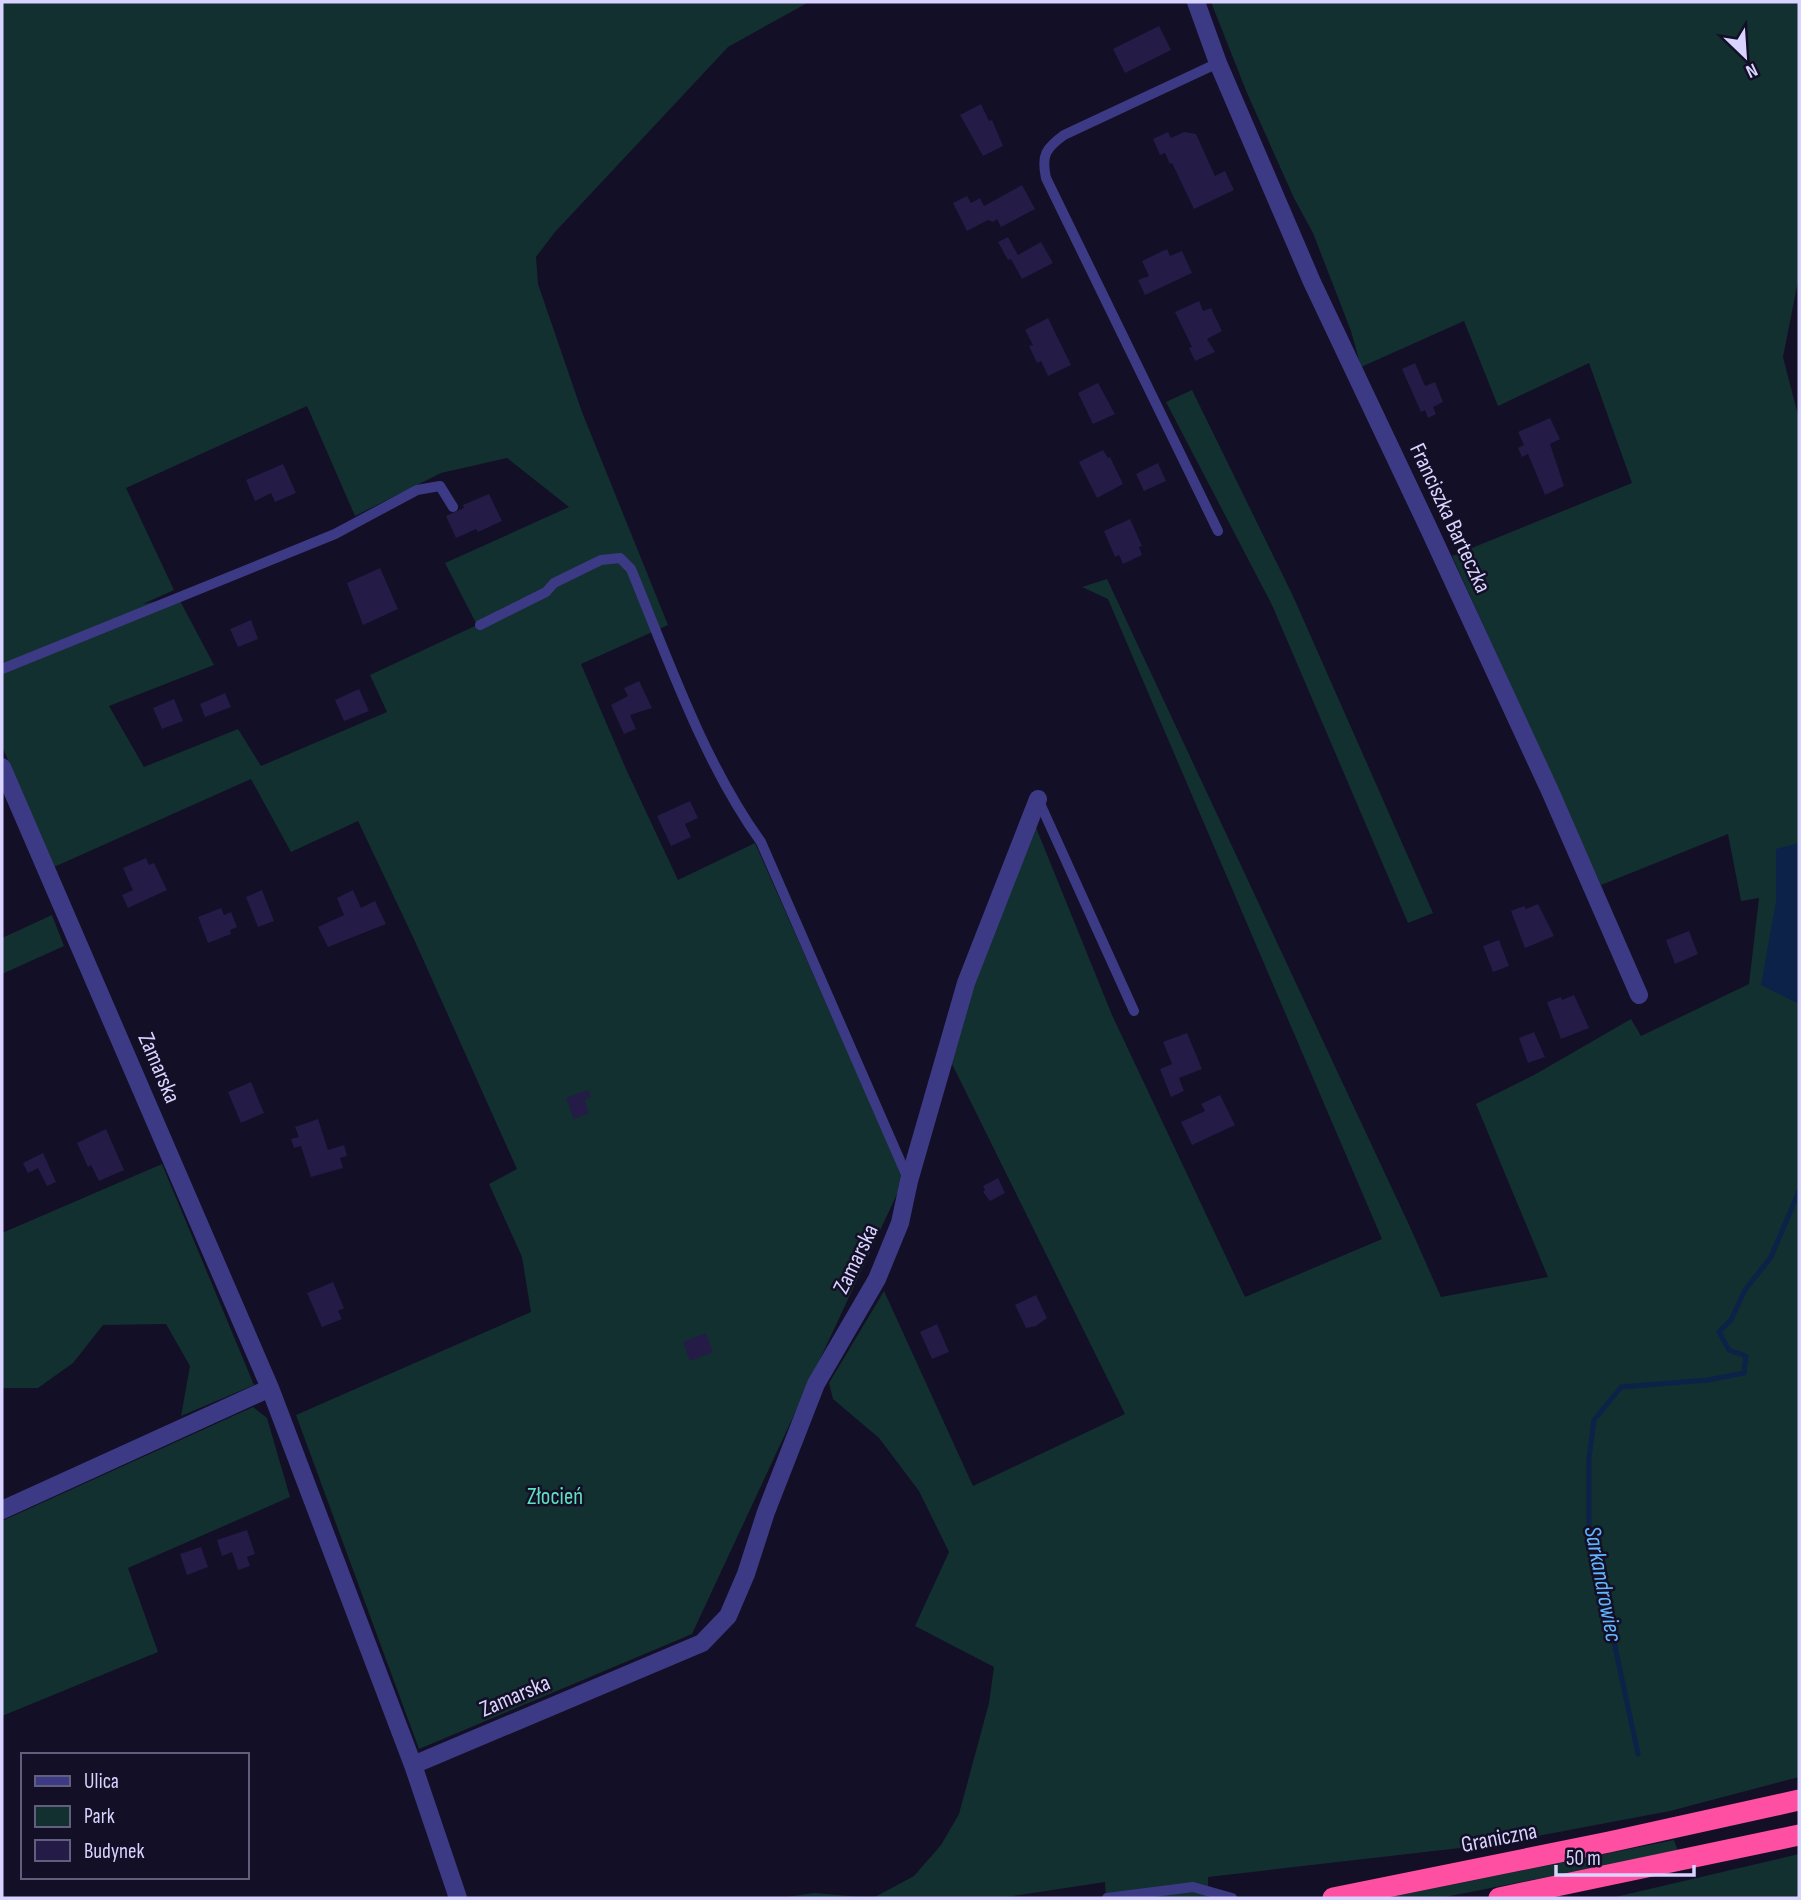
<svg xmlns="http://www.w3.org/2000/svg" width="1801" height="1900" viewBox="0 0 1801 1900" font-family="'Sofia Sans Condensed',sans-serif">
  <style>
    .green { fill: #12302f; fill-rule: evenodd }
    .water { fill: #0c2248 }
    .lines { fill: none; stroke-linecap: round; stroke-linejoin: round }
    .stream { stroke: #0c2248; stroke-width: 5 }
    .building { fill: #241b47 }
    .service { stroke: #3d3a85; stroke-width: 10 }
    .minor { stroke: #3d3a85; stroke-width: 18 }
    .motorway { stroke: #ff4fa3; stroke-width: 21 }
    .labels { text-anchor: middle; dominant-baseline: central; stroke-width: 5; stroke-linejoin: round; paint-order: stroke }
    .street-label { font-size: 23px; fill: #d9d4ff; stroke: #130f26 }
    .park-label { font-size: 23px; fill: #5fe0c0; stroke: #130f26 }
    .water-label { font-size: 24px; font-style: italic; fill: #62b6ff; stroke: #130f26 }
  </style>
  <rect width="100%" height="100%" fill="#130f26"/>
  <path class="green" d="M2 2H809L728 47 555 232 536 257 538 284 582 412 668 625 581 664 626 769 678 880 755 843 904 1179 692 1634 419 1749 296 1415 531 1312 522 1257 489 1184 517 1169 413 937 358 821 291 852 251 779 54 867 2 746ZM307 406 355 516 441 473 507 458 569 507 445 563 477 625 370 675 387 712 261 766 238 729 144 767 109 706 214 665 178 597 143 604 174 590 126 488Z
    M1211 2H1799V276L1783 357 1799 419V1777L1670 1811 1495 1844 1208 1877V1898H1106L1105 1882 999 1898H780L814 1893 873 1898 914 1876 941 1845 959 1814 989 1703 994 1667 915 1626 949 1552 919 1491 879 1438 833 1399 829 1383 884 1291 973 1486 1125 1414 951 1062 970 988 1035 825 1112 1015 1245 1297 1382 1239 1108 599 1082 587 1107 579 1410 1227 1441 1297 1548 1277 1476 1104 1534 1075 1631 1019 1641 1036 1749 984 1759 898 1741 901 1728 834 1601 885 1452 556 1632 483 1589 363 1498 406 1464 321 1361 367 1351 331 1313 233 1294 198 1247 93Z
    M1192 390 1293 596 1433 913 1408 923 1272 605 1166 402Z
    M52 915 64 946 2 974V938Z
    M162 1164 254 1385 181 1416 190 1366 166 1324 103 1325 73 1363 38 1388H2V1233Z
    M253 1407 267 1418 290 1497 128 1568 158 1652 2 1716V1521Z
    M1674 1840 1678 1851 1440 1898H1386Z
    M1799 1854V1898H1611Z"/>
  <path class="water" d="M1799 843V1004L1761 985 1776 901V849Z"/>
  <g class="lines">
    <path class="stream" d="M1638 1754 1589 1525V1458L1594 1420 1621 1387 1708 1380 1744 1373 1746 1356 1729 1350 1719 1332 1731 1320 1745 1290 1771 1257 1799 1191"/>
  </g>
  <path class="building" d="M1159 26 1171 50 1125 73 1113 49Z
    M981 104 989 121 992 120 1003 146 983 156 960 115Z
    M1168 132 1171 138 1184 132 1196 134 1215 176 1225 171 1234 190 1194 209 1172 163 1170 164 1165 153 1160 155 1153 139Z
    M1022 185 1035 209 1001 227 997 219 993 222 988 220 967 231 953 203 967 196 971 203 980 198 984 206Z
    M1008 237 1018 255 1041 242 1053 263 1022 279 1011 259 1008 260 998 242Z
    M1167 249 1170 256 1182 251 1192 273 1145 295 1138 280 1149 276 1142 261Z
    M1199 301 1203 311 1211 308 1222 331 1207 339 1215 352 1195 361 1189 348 1192 347 1175 312Z
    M1048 318 1071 365 1048 376 1041 361 1037 363 1029 346 1033 345 1025 330Z
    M1415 363 1425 386 1435 382 1443 402 1433 407 1436 414 1428 418 1425 410 1421 412 1402 369Z
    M1098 383 1115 414 1093 424 1078 393Z
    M1550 418 1560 439 1550 444 1564 486 1545 495 1528 454 1522 457 1518 448 1524 445 1518 432Z
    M1103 450 1108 458 1110 457 1123 484 1097 498 1079 462Z
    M1158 463 1166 481 1144 491 1136 474Z
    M283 464 296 493 275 502 271 493 255 501 246 480Z
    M489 494 502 521 478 532 476 529 456 538 446 516 464 508 463 505Z
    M1130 519 1142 546 1139 547 1142 555 1123 564 1119 555 1115 557 1104 531Z
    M380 568 398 609 363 625 347 583Z
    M251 620 258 639 238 647 230 629Z
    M639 681 652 708 630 715 636 729 624 734 611 705 628 696 624 688Z
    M359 689 369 711 344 721 335 700Z
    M225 693 231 707 205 717 200 704Z
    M174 699 183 721 162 729 153 708Z
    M690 801 698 818 685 824 691 837 671 846 657 816Z
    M146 858 149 865 154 863 167 890 128 908 122 895 133 890 123 868Z
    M262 890 274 921 258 927 246 897Z
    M353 890 361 908 375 901 386 924 328 947 318 927 344 915 337 898Z
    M1538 904 1554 936 1525 948 1511 911 1524 906 1526 909Z
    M221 908 224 915 231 912 237 927 230 930 231 934 208 943 198 917Z
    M1689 931 1698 954 1675 964 1666 940Z
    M1499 940 1509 966 1493 972 1483 946Z
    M1574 995 1589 1028 1561 1039 1547 1002 1561 997 1562 1000Z
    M1534 1032 1545 1057 1528 1063 1519 1038Z
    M1187 1033 1202 1069 1179 1078 1184 1091 1171 1097 1160 1069 1172 1064 1163 1042Z
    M251 1082 264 1113 241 1123 228 1092Z
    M588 1090 591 1097 584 1100 589 1113 574 1119 566 1098Z
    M1220 1095 1235 1125 1192 1145 1181 1122 1205 1111 1201 1104Z
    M318 1119 328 1150 344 1145 347 1156 340 1158 343 1168 311 1177 301 1146 294 1148 291 1139 299 1137 295 1127Z
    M106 1129 124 1170 99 1181 91 1165 88 1167 77 1143Z
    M43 1153 56 1182 47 1186 38 1168 28 1173 23 1163Z
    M998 1178 1005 1193 990 1201 983 1192 985 1190 983 1186Z
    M333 1282 344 1308 338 1311 342 1319 322 1327 307 1293Z
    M1036 1295 1047 1318 1036 1326 1026 1328 1015 1305Z
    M937 1324 949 1352 932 1359 920 1332Z
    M706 1333 713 1352 690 1361 683 1342Z
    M247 1530 255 1554 247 1557 250 1566 238 1570 232 1552 222 1556 217 1540Z
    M201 1547 208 1567 187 1575 180 1554Z"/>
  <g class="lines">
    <path class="service" d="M1218 63 1064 135C1046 148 1041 155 1046 178L1218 531
      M480 625 546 592 554 583 601 560 620 558 631 569C668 659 704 763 761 842L909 1181
      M2 669 335 534 417 490 440 486 453 507
      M1038 799 1134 1011
      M1107 1898 1193 1887 1232 1898"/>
    <path class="minor" d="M1196 2 1218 63 1312 282 1428 527 1550 791 1639 995
      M2 767 270 1388 413 1765 458 1898
      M2 1510 270 1388
      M413 1765 702 1643 728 1616 746 1574 766 1512 816 1384 877 1279 900 1223 909 1181 966 983 1038 799"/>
    <path class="motorway" d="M1333 1898 1609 1842 1799 1800
      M1499 1898 1799 1835"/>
  </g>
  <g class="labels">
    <g class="street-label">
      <text transform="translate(1450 518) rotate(65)">Franciszka Barteczka</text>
      <text transform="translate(159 1068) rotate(67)">Zamarska</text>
      <text transform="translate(856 1259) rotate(-64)">Zamarska</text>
      <text transform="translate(515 1696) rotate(-23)">Zamarska</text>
      <text transform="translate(1499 1838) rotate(-11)">Graniczna</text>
    </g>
    <g class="park-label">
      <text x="555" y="1497">Złocień</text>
    </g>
    <g class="water-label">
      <text transform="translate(1603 1584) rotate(79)">Sarkandrowiec</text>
    </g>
  </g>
  <rect width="1801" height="1900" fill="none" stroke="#d9d4ff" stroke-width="7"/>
  <rect x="21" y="1753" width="228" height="126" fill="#130f26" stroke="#625e7d" stroke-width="2"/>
  <rect x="35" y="1776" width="35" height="10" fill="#3d3a85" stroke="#625e7d" stroke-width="2"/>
  <text x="84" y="1788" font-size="21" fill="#d9d4ff">Ulica</text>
  <rect x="35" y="1806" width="35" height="21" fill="#12302f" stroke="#625e7d" stroke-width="2"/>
  <text x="84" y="1823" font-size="21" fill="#d9d4ff">Park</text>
  <rect x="35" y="1840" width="35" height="21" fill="#241b47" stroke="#625e7d" stroke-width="2"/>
  <text x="84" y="1858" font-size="21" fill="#d9d4ff">Budynek</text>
  <g transform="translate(1745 56) rotate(155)" stroke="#130f26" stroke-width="5" paint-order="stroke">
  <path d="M0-5L12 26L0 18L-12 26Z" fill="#d9d4ff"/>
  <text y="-10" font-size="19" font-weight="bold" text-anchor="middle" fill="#d9d4ff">N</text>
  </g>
  <path d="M1556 1865v10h138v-10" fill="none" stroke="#d9d4ff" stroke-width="3.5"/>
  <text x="1566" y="1865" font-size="21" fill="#d9d4ff" stroke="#130f26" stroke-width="5" paint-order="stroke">50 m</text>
</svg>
